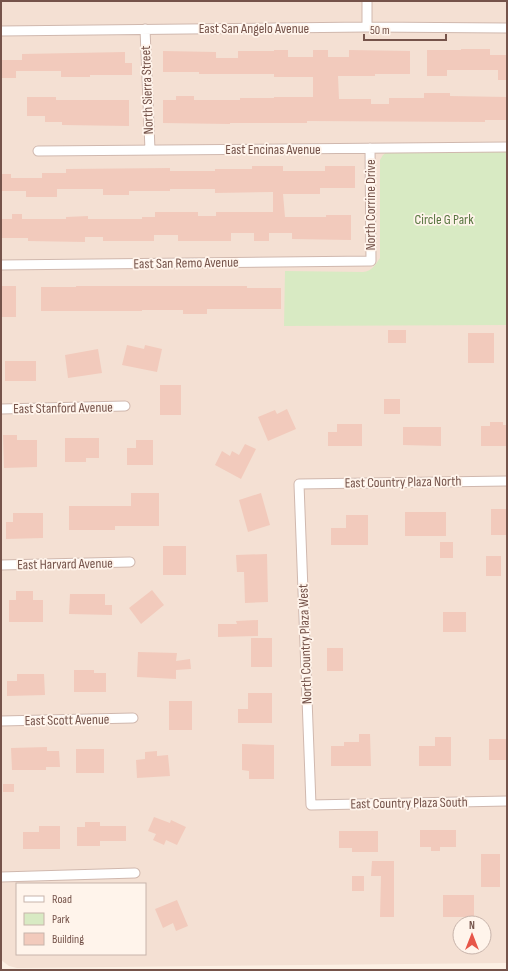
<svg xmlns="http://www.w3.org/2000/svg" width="508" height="971" viewBox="0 0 508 971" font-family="'Sofia Sans Condensed',sans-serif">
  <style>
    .residential { fill: #f4e0d3; fill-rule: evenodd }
    .green { fill: #d8eac3 }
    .building { fill: #f2cabc }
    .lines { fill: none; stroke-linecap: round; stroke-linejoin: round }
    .minor-casing { stroke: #d0b8ae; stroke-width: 11 }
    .minor { stroke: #fff; stroke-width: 9 }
    .labels { text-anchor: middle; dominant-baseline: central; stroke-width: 3.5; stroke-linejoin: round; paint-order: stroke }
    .street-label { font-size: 14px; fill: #75534a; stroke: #fff4eb }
    .park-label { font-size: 14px; fill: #57753f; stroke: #fff4eb }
  </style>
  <rect width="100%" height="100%" fill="#fcf0e4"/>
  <path class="residential" d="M1 1H507V963L17 968 9 966 1 960ZM17 884H145V954H17ZM460 923H484V947H460Z"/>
  <path class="green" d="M507 151V325L284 326 285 271 363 272C372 271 375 265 380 258V160L383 155 387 152Z"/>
  <path class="building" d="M461 49H490V55H507V80H498V70H447V76H427V50H461Z
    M274 50H288V57H313V50H328V57H349V50L410 51V74H375V76H338L339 99H371V104H389V98H424V93H450V96L507 97V120H485V122L307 121V123H230V124L163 123V100H176V96H194V100H240V98H274V97H313V77H274V74H199V72H163V51L216 52V58H238V51H274Z
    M125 52V63H132V75H90V77H61V71H16V78H1V60H22V54Z
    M27 97H56V100H129V126L62 125V122H45V116H27Z
    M252 166H283V171H325V166H355V188H320V194H283L285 217H326V215H351V240L292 239V233H269V241H254V233H231V241H178V235H154V241H103V237H85V242L28 241V238H1V219H12V214H22V219H66V217L88 216V219H142V217H155V212H198V216H216V212H273V192L215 193V189H170V191H129V195H103V189H57V197H26V191H1V174H11V178H42V173H66V169L170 168V171H215V169H252Z
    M1 286H16V317H1Z
    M76 286H247V288H281V309H207V314H183V310H142V311H41V287H76Z
    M388 330H406V343H388Z
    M468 333H494V363H468Z
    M127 345 144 349 145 345 162 349 157 372 122 365Z
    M98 349 102 373 68 378 65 355Z
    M5 361H36V381H5Z
    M160 385H181V415H160Z
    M384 399H400V414H384Z
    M287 409 296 429 268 441 258 417 275 410 277 414Z
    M490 422H503V425H507V446H481V426H490Z
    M337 424H362V446H328V432H337Z
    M403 427H441V446L403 445Z
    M3 435H17V440H37V467L4 468Z
    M65 438H99V458H86V462H65Z
    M136 440H153V465H127V448H136Z
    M245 444 256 449 241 479 215 465 222 451 230 456 232 451 239 455Z
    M131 493H159V526H115V530H69V506H131Z
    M261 493 270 525 248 532 239 500Z
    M491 509H507V535H491Z
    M405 512H446V536H405Z
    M13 513H43V538L6 539V522H13Z
    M346 515H368V545H331V528H346Z
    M440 542H453V558H440Z
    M163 546H186V575H163Z
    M267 554 268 602 245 603 244 572H237L236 555Z
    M486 556H501V576H486Z
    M152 590 164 605 141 624 129 608Z
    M16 591H33V600H43V622H9V600H16Z
    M70 594H105V605H112V615L69 614Z
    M443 612H466V632H443Z
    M258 620V636L218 637V624H237L236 621Z
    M251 638H272V667H251Z
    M327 648H343V671H327Z
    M138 652 177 653 176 661 190 659 191 669 176 670V679L137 677Z
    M74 670H94V673H106V692H74Z
    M17 674H44L45 695 7 696V681H17Z
    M248 693H272V723H238V709H248Z
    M169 701H192V730H169Z
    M359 734H370L371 766H331V746H344V742H359Z
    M435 737H451V766H419V746H435Z
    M489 739H507V760H489Z
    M242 744 274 745V779H249V771L242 770Z
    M47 747V751H59L60 767H46V770H12L11 748Z
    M76 749H104V773H76Z
    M157 751V756L168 755 170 776 137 778 136 760 145 759V752Z
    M3 784H14V792H3Z
    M154 817 170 823 171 820 186 827 177 845 166 840 164 845 153 840 156 834 148 831Z
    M85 822H100V826H126V841H100V846H77V827H85Z
    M39 826H60V849H23V832H39Z
    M420 830H456V847H440V851H431V847H420Z
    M339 831H378V852H352V848H339Z
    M481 854H500V887H481Z
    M372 861H394V917H380L381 876H371Z
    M352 876H364V891H352Z
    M443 895H474V917H443Z
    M177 900 188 926 176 931 173 923 163 928 155 909Z"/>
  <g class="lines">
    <defs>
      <path id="minor" d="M367 1V27
        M145 29 150 150
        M1 31 367 27 507 28
        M38 151 507 147
        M1 265 371 261 370 148
        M1 409 125 406
        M507 481 299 484 311 805 507 801
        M1 565 130 562
        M1 721 133 718
        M1 877 135 873"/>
    </defs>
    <use href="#minor" class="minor-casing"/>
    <use href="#minor" class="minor"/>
  </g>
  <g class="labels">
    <g class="street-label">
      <text x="254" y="28">East San Angelo Avenue</text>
      <text transform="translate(147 90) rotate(-92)">North Sierra Street</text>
      <text x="273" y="149">East Encinas Avenue</text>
      <text transform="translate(370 205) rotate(-90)">North Corrine Drive</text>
      <text transform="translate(186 263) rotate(-1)">East San Remo Avenue</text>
      <text transform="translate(63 408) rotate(-1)">East Stanford Avenue</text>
      <text transform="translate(403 482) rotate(-1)">East Country Plaza North</text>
      <text transform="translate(65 564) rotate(-1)">East Harvard Avenue</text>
      <text transform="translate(305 644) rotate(-92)">North Country Plaza West</text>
      <text transform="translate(67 720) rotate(-1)">East Scott Avenue</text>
      <text transform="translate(409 803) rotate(-1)">East Country Plaza South</text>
    </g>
    <g class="park-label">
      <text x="444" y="219">Circle G Park</text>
    </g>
  </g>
  <rect width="508" height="971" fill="none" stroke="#75534a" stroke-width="4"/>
  <rect x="16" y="883" width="130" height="72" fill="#fff4eb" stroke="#c8b4ab"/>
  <rect x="24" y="896" width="20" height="6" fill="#ffffff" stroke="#c8b4ab"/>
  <text x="52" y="903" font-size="12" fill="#75534a">Road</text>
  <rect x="24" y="913" width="20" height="12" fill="#d8eac3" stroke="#c8b4ab"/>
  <text x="52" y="923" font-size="12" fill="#75534a">Park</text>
  <rect x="24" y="933" width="20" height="12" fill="#f2cabc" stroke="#c8b4ab"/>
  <text x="52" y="943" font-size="12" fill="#75534a">Building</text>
  <g transform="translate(472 935)"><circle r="19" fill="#fff4eb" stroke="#c8b4ab"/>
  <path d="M0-3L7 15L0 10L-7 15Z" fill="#e75649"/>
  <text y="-6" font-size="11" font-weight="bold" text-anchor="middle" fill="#75534a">N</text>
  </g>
  <path d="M364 34v6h82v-6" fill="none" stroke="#75534a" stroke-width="2"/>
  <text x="370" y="34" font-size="12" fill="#75534a" stroke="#fff4eb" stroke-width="3" paint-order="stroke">50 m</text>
</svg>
